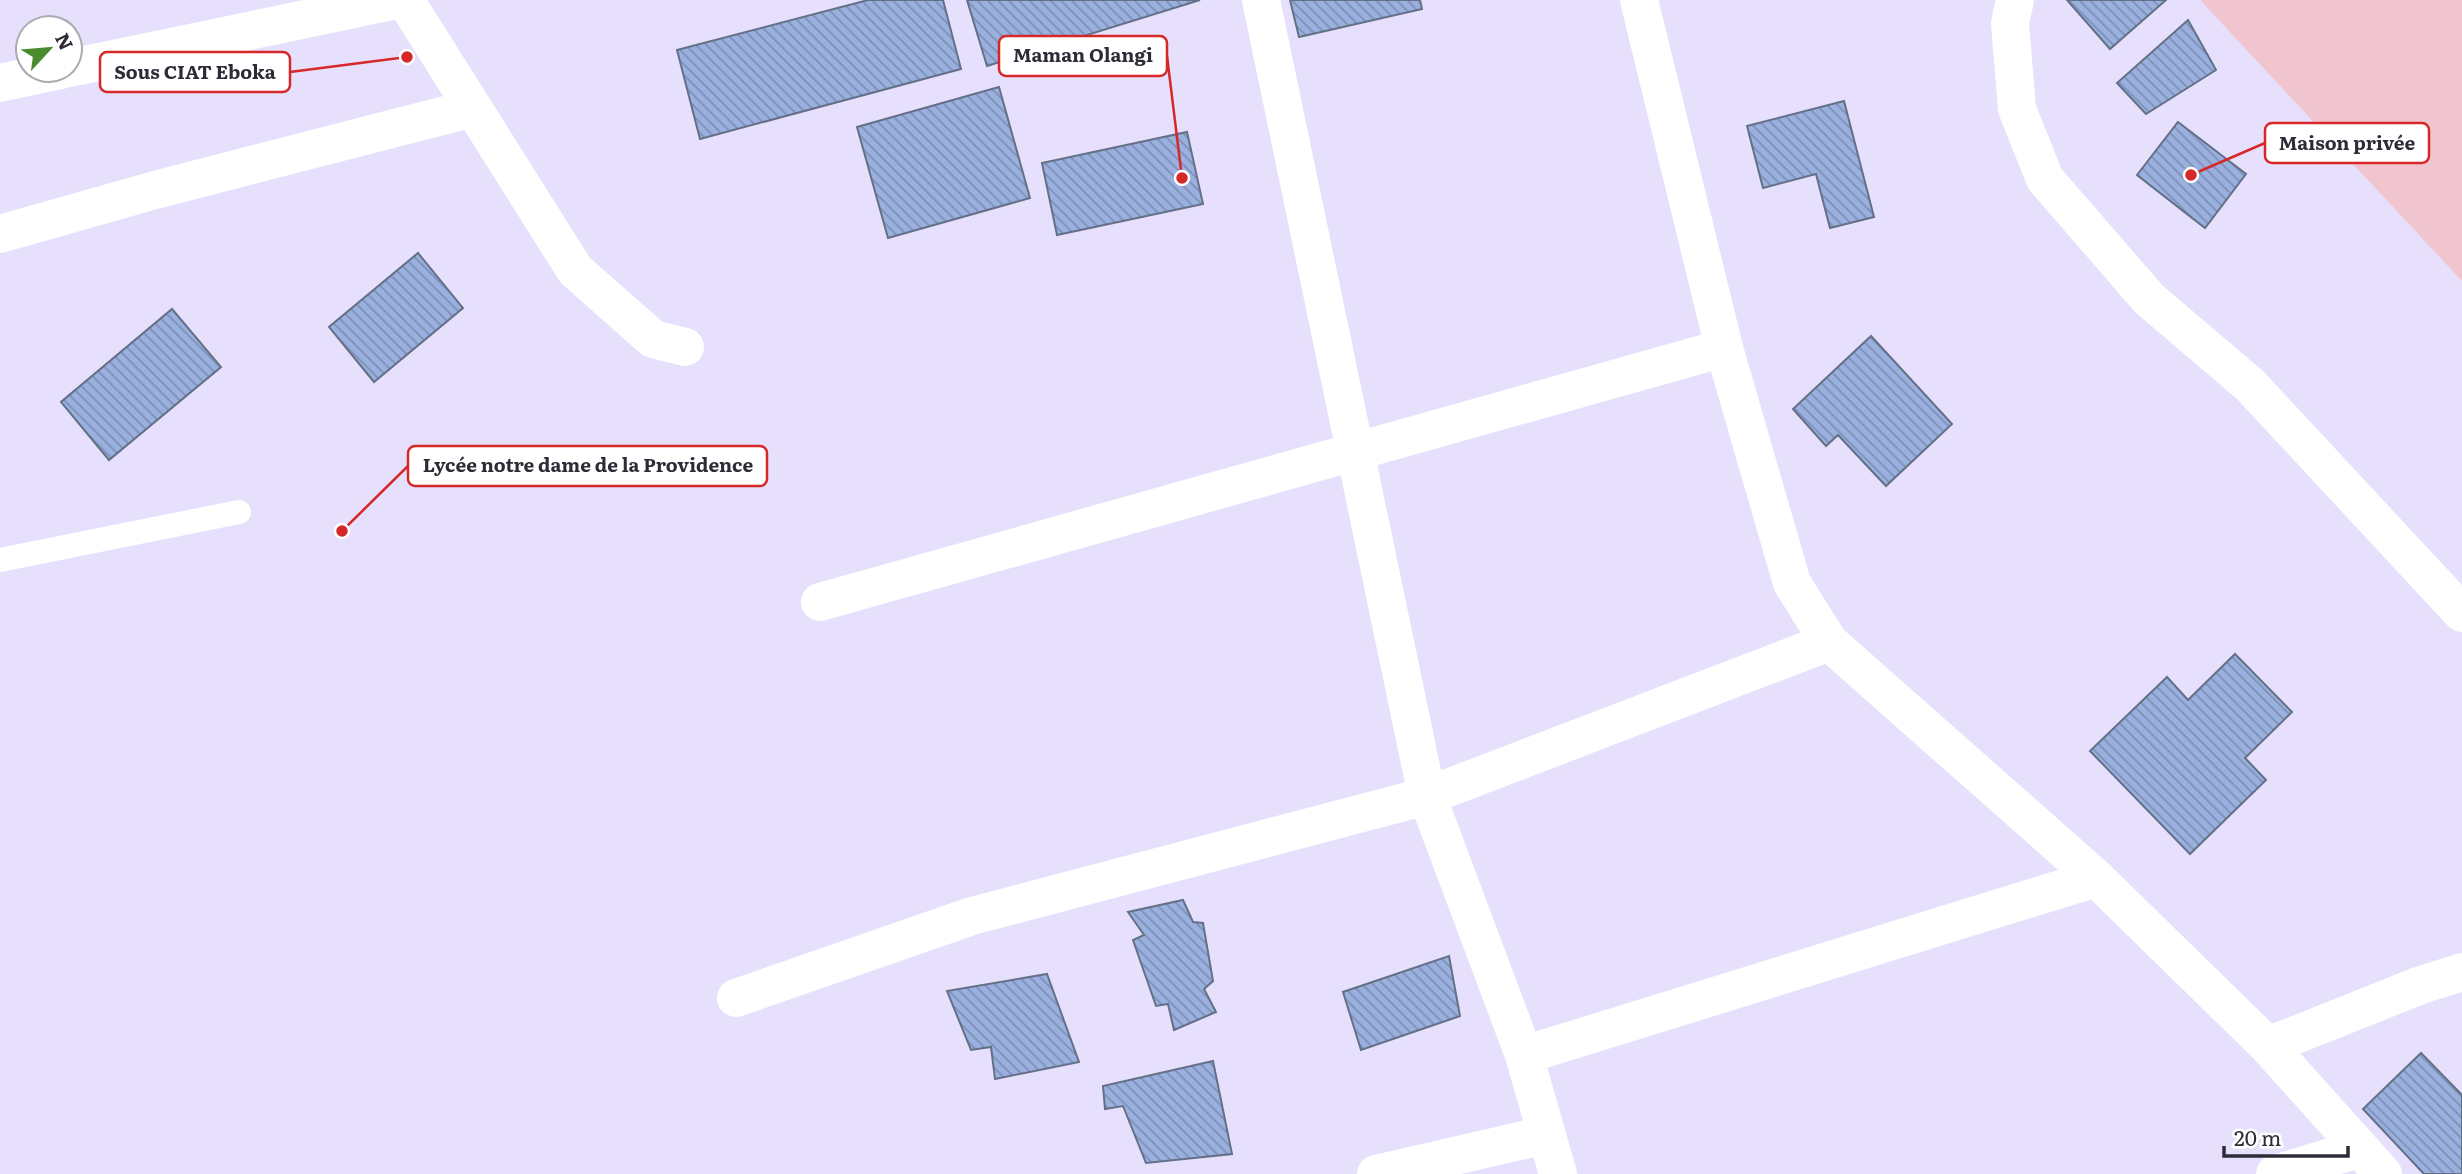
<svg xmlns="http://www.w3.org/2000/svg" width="2462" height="1174" viewBox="0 0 2462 1174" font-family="Literata,serif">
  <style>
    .grass { fill: #f0c5d0 }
    .building { fill: url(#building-back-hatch); stroke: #647087; stroke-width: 2 }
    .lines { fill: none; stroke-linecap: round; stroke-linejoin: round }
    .service { stroke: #fff; stroke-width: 24 }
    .minor { stroke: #fff; stroke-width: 38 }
    .primary { stroke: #fff; stroke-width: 38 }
    .leader { fill: none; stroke: #d62828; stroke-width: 2.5 }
    .callout-dot { fill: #d62828; stroke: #fff; stroke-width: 2.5 }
    .callout { fill: #fff; stroke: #d62828; stroke-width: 2.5 }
    .callout-label { font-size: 19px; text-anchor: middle; font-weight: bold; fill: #2e2b36 }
  </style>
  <defs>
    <pattern id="building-back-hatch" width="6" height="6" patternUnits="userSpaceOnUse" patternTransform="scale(1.75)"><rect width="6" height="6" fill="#9ab0df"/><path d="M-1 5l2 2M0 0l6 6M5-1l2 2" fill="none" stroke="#7e8fb6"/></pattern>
  </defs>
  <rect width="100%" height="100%" fill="#e7e0fd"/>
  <path class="grass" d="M2200 0H2462V281Z"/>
  <path class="building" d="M868 0H943L961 69 700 139 677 50Z
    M967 0H1200L987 66Z
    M1290 0H1420L1422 9 1299 37Z
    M2067 0H2166L2110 49Z
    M2188 20 2216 70 2146 114 2117 83Z
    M999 87 1030 198 888 238 857 127Z
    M1844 101 1874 217 1830 228 1816 174 1763 188 1747 126Z
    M2178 122 2246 174 2205 228 2137 175Z
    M1187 132 1203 204 1057 235 1042 163Z
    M418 253 463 308 374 382 329 327Z
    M172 309 221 367 109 460 61 402Z
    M1871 336 1952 424 1886 486 1838 435 1826 446 1793 409Z
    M2235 654 2292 712 2245 758 2266 780 2190 854 2090 751 2167 677 2188 700Z
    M1183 900 1193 922 1203 923 1213 981 1204 989 1216 1012 1174 1030 1168 1004 1156 1006 1133 940 1144 935 1128 912Z
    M1449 956 1460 1016 1361 1050 1343 992Z
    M1047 974 1079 1062 995 1079 991 1047 971 1050 947 991Z
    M2421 1053 2462 1095V1174H2424L2363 1109Z
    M1213 1061 1232 1154 1146 1163 1123 1106 1105 1109 1103 1086Z"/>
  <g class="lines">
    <path class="service" d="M0 560 239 512"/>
    <path class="minor" d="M405 0 575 270 653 339 685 347
      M1261 0 1427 796 1524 1055 1558 1174
      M1639 0 1724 348 1792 583 1829 642 2096 878 2268 1046 2383 1174
      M2015 0 2010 23 2017 109 2045 179 2149 299 2250 385 2462 613
      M0 234 155 190 473 108
      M820 602 1724 348
      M736 998 972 916 1427 796 1829 642
      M2268 1046 2421 985 2462 972
      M1524 1055 2096 878
      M1376 1174 1546 1135
      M2275 1174 2358 1149"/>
    <path class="primary" d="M70 68 397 0
      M0 83 61 70"/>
  </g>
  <path class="leader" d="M1182 178L1167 56M407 57L290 72M2191 175L2265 143M342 531L408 466"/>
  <g class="callout-dot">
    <circle cx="1182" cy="178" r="7"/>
    <circle cx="407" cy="57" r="7"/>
    <circle cx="2191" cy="175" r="7"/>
    <circle cx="342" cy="531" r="7"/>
  </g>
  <g class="callout">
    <rect x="999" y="36" width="168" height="40" rx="7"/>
    <rect x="100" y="52" width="190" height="40" rx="7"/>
    <rect x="2265" y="123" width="164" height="40" rx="7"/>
    <rect x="408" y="446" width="359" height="40" rx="7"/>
  </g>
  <g class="callout-label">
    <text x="1083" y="62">Maman Olangi</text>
    <text x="195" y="79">Sous CIAT Eboka</text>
    <text x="2347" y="150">Maison privée</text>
    <text x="588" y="472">Lycée notre dame de la Providence</text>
  </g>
  <g transform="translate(49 49) rotate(64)"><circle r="33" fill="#ffffff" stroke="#abaaaf" stroke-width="2"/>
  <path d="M0-5L12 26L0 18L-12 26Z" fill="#498b2d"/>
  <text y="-10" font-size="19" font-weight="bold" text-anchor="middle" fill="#2e2b36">N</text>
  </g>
  <path d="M2224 1146v10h124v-10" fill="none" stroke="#2e2b36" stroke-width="3.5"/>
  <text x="2234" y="1146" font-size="21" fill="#2e2b36" stroke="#ffffff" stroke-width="5" paint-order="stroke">20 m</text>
</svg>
